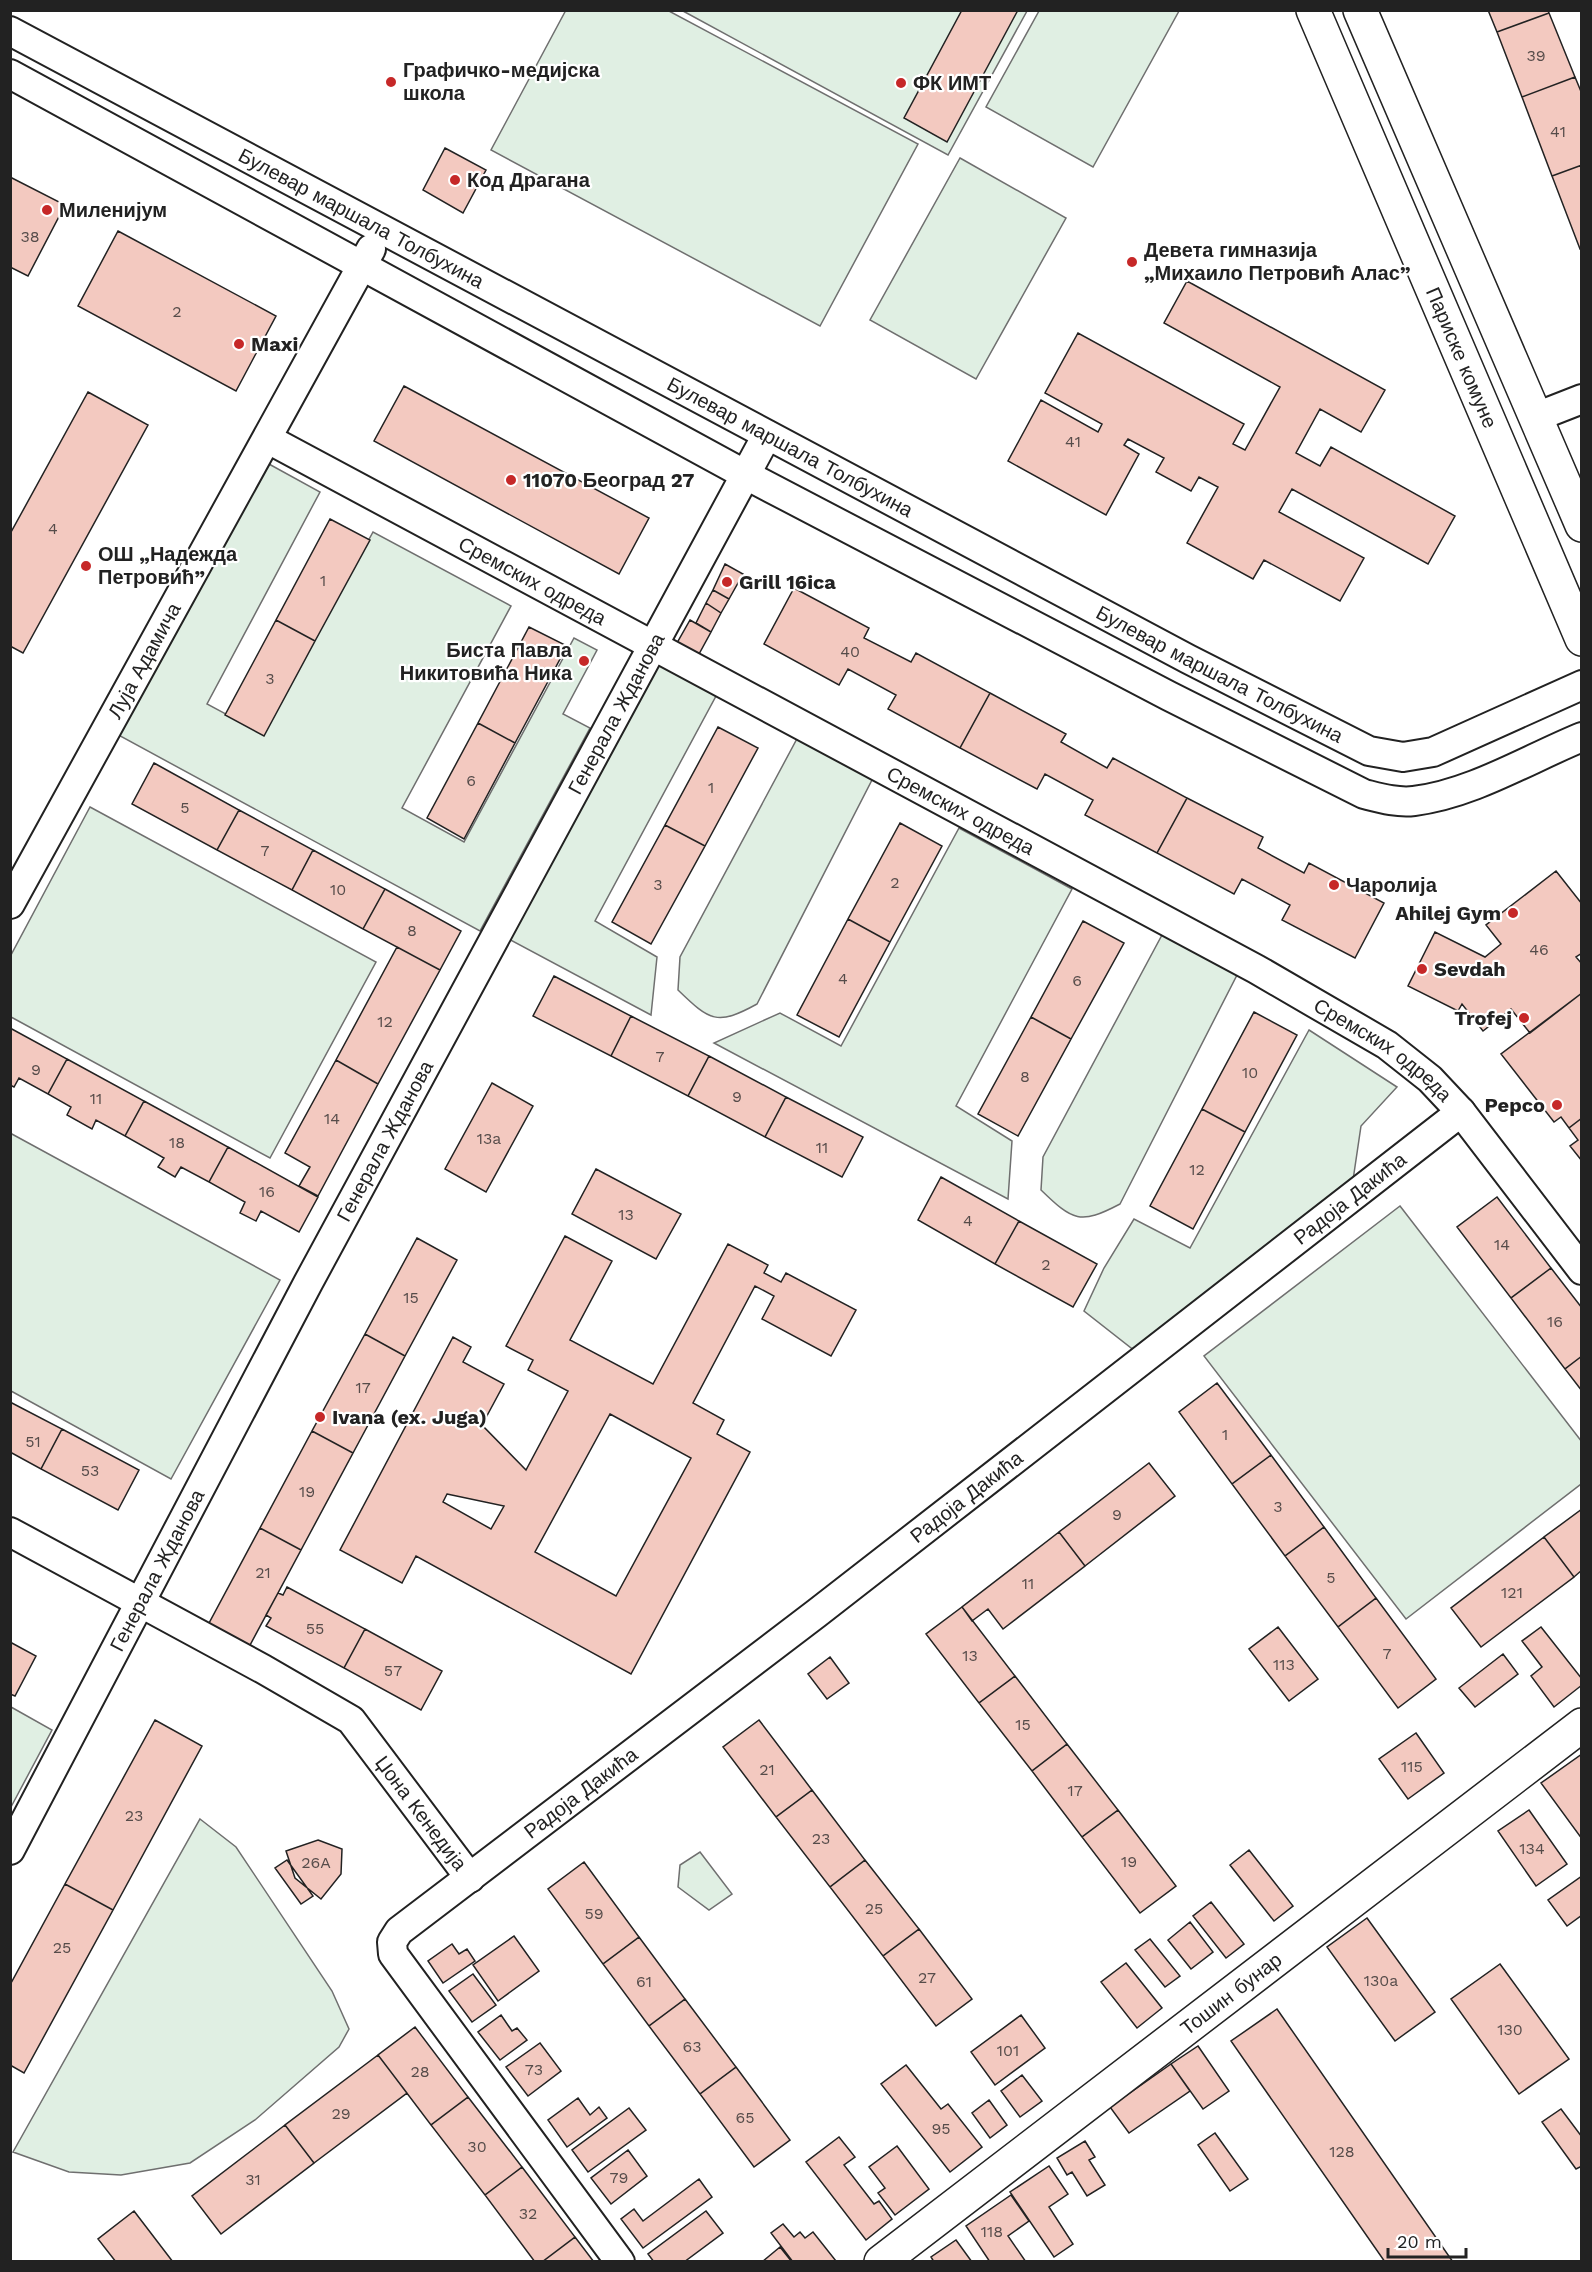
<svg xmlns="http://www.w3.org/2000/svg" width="1592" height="2272" viewBox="0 0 1592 2272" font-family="'Work Sans',sans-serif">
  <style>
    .green { fill: #e0efe3; stroke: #6f6f6f; stroke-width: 1.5 }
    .building { fill: #f3c9c0; stroke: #222; stroke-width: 1.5; fill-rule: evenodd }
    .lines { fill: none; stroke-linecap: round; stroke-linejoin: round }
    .minor-casing { stroke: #222; stroke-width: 32 }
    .major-casing { stroke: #222; stroke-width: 36 }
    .minor { stroke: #fff; stroke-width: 28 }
    .major { stroke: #fff; stroke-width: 33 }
    .poi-dot { fill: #c62828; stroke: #fff; stroke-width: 2 }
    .labels { text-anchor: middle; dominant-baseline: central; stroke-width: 4.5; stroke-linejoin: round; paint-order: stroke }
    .number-label { font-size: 16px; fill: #564c4a }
    .poi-label { font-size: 20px; font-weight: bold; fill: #222; stroke: #fff; text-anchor: start }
    .street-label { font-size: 20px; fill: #222; stroke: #fff }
  </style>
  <rect width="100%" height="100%" fill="#fff"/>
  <path class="green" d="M566 10 669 11 918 144 820 326 491 150Z
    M683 11H1027L948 155Z
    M1039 11H1179L1093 167 986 107Z
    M960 158 1066 218 976 379 870 320Z
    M258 458 320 492 207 704 263 734 373 532 511 606 402 808 464 842 574 638 597 650 563 714 590 728 480 931 111 731Z
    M656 662 716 696 595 921 657 957 651 1015 507 938Z
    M799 735 874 776 757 1004C717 1026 710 1021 678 990L680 957Z
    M90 807 376 962 270 1158 11 1017V955Z
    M959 828 1072 889 956 1106 1012 1141 1008 1199 714 1043 780 1013 841 1046Z
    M1162 935 1237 975 1120 1204C1080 1225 1073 1221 1041 1190L1043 1157Z
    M1309 1030 1397 1087 1361 1126 1353 1180 1135 1351 1084 1311 1104 1268 1134 1219 1190 1248Z
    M10 1133 280 1280 171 1479 11 1391Z
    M1400 1206 1582 1442 1581 1484 1406 1619 1204 1356Z
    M11 1707 52 1730 11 1807Z
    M200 1819 236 1847 332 1991 349 2029 339 2047 255 2120 190 2163 121 2175 69 2172 13 2152Z
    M700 1852 732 1894 709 1910 678 1887 680 1865Z"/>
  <path class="building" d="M962 10H1018L947 142 904 118Z
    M1488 10H1548L1549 13 1497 32Z
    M1549 13 1575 77 1522 97 1497 32Z
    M1575 77 1582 94V165L1552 176 1522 97Z
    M445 148 486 170 463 213 423 190Z
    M1582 165V248L1580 249 1552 176Z
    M10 177 65 205 28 276 10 267Z
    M118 231 276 316 236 391 78 306Z
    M1187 281 1385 390 1361 432 1320 409 1296 453 1320 466 1331 447 1455 516 1428 564 1292 489 1279 512 1364 558 1340 601 1264 560 1253 579 1187 543 1218 487 1199 477 1191 491 1156 472 1164 458 1128 439 1124 445 1139 454 1106 515 1008 461 1041 400 1098 432 1102 424 1045 393 1078 333 1244 424 1233 444 1245 450 1280 387 1164 323Z
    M404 386 649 518 619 574 374 441Z
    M88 392 148 425 23 653 10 646V534Z
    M330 519 370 540 315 641 276 620Z
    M725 564 743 574 729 599 713 590Z
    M794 588 869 628 864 638 911 662 916 653 990 693 960 748 888 709 896 695 848 669 839 685 764 644Z
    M713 590 729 599 721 613 706 603Z
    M706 603 721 613 711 632 696 623Z
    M276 620 315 641 264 736 225 715Z
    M690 620 711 632 699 654 677 643Z
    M529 627 567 646 515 743 478 723Z
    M990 693 1066 734 1061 742 1107 768 1113 758 1187 798 1157 853 1085 815 1093 800 1045 774 1037 789 960 748Z
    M478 723 515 743 464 839 427 818Z
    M718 727 758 748 705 846 665 825Z
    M154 763 239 810 217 850 132 804Z
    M1187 798 1263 837 1258 848 1304 873 1309 863 1384 903 1355 958 1282 920 1290 905 1242 879 1234 894 1157 853Z
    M239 810 313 850 292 890 217 850Z
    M900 823 942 846 890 942 848 919Z
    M665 825 705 846 651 944 612 922Z
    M313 850 385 889 363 929 292 890Z
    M1556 871 1582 904V953L1576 957 1582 964V993L1530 1033 1511 1009 1483 1031 1462 1004 1458 1011 1408 986 1435 932 1485 957 1501 944 1486 925Z
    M385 889 461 931 440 970 363 929Z
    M848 919 890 942 839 1037 797 1015Z
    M1083 921 1124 943 1071 1039 1031 1017Z
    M397 947 440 970 378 1084 336 1060Z
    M554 976 631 1016 611 1056 533 1016Z
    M1582 993V1118L1569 1128 1561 1117 1554 1122 1501 1054Z
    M1254 1012 1297 1035 1245 1132 1202 1109Z
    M631 1016 709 1056 688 1096 611 1056Z
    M1031 1017 1071 1039 1018 1136 978 1114Z
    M10 1028 67 1059 48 1094 19 1078 14 1087 10 1085Z
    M709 1056 786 1097 765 1137 688 1096Z
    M67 1059 144 1101 125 1136 96 1120 92 1129 67 1115 71 1107 48 1094Z
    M336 1060 378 1084 318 1196 299 1186 310 1167 285 1153Z
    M492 1083 533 1106 486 1192 445 1169Z
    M786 1097 863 1137 842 1177 765 1137Z
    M144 1101 228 1147 209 1182 181 1167 175 1177 158 1167 164 1158 125 1136Z
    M1202 1109 1245 1132 1193 1229 1150 1206Z
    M1582 1118V1161L1570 1146 1578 1140 1569 1128Z
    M228 1147 318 1197 299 1232 261 1211 256 1221 240 1213 245 1202 209 1182Z
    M596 1169 681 1214 656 1259 572 1214Z
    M941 1177 1019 1221 995 1264 918 1220Z
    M1497 1197 1551 1268 1511 1298 1457 1227Z
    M1019 1221 1097 1264 1073 1307 995 1264Z
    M565 1236 612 1261 570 1340 653 1384 728 1244 768 1265 764 1273 781 1282 786 1273 856 1310 831 1356 762 1319 774 1296 755 1286 693 1403 724 1420 717 1434 750 1452 631 1674 416 1556 402 1583 340 1550 453 1337 471 1347 463 1362 504 1384 482 1425 526 1470 568 1391 528 1370 533 1360 506 1346ZM610 1414 691 1458 616 1596 535 1552ZM447 1494 504 1506 491 1529 443 1502Z
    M417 1238 457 1260 405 1356 365 1334Z
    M1551 1268 1582 1308V1356L1565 1369 1511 1298Z
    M365 1334 405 1356 353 1453 312 1431Z
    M1582 1356V1391L1565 1369Z
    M1217 1383 1271 1455 1232 1484 1179 1412Z
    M10 1402 62 1429 41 1469 10 1452Z
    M62 1429 139 1470 118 1510 41 1469Z
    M312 1431 353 1453 301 1550 260 1528Z
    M1271 1455 1324 1527 1285 1556 1232 1484Z
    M1149 1463 1175 1496 1085 1566 1059 1532Z
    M1582 1509V1570L1574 1577 1544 1537Z
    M1324 1527 1376 1598 1338 1627 1285 1556Z
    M260 1528 301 1550 249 1647 208 1625Z
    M1059 1532 1085 1566 1003 1629 988 1609 972 1621 962 1607Z
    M1544 1537 1574 1577 1481 1647 1451 1608Z
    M287 1587 365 1629 344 1668 266 1626 271 1618 266 1615 278 1593 283 1595Z
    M1376 1598 1436 1679 1398 1708 1338 1627Z
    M962 1607 1015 1676 979 1703 926 1634Z
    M1278 1627 1318 1679 1289 1701 1249 1649Z
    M1541 1627 1582 1679V1685L1554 1707 1531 1676 1542 1667 1522 1641Z
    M365 1629 442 1671 421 1710 344 1668Z
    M10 1642 36 1656 15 1696 10 1694Z
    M1503 1654 1518 1674 1475 1707 1459 1688Z
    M830 1657 849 1683 827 1699 808 1674Z
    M1015 1676 1067 1744 1032 1771 979 1703Z
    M155 1720 202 1746 113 1910 65 1884Z
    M759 1720 812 1790 776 1817 723 1747Z
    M1416 1733 1444 1773 1408 1799 1379 1759Z
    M1067 1744 1118 1810 1082 1837 1032 1771Z
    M1582 1754 1581 1790 1582 1839 1541 1783Z
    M812 1790 865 1860 830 1887 776 1817Z
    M1118 1810 1176 1886 1140 1913 1082 1837Z
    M1529 1810 1567 1864 1536 1886 1498 1831Z
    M318 1840 342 1849 341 1874 321 1899 295 1878 286 1851Z
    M1249 1850 1293 1906 1274 1921 1230 1865Z
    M287 1860 313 1896 301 1904 275 1868Z
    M865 1860 919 1929 883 1956 830 1887Z
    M584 1862 639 1937 603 1964 548 1889Z
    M1582 1876V1915L1567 1926 1548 1900Z
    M65 1884 113 1910 24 2073 10 2065V1985Z
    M1211 1902 1244 1944 1226 1958 1193 1916Z
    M1367 1918 1435 2012 1395 2041 1327 1947Z
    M1190 1922 1213 1952 1191 1969 1168 1940Z
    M919 1929 972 1999 936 2026 883 1956Z
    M514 1936 539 1971 498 2001 473 1965Z
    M639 1937 685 1999 649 2026 603 1964Z
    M1150 1939 1180 1976 1165 1987 1135 1950Z
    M452 1944 459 1954 467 1949 475 1961 443 1983 428 1961Z
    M1126 1963 1162 2008 1137 2028 1101 1982Z
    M1500 1964 1569 2059 1519 2094 1451 1999Z
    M473 1974 496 2005 472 2022 449 1991Z
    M685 1999 736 2067 700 2094 649 2026Z
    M1277 2009 1453 2262H1385L1231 2041Z
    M501 2015 512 2031 517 2028 527 2040 500 2060 478 2032Z
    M1021 2015 1045 2048 995 2085 971 2052Z
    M415 2027 468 2097 431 2125 378 2055Z
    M540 2043 561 2071 528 2096 506 2067Z
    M1198 2046 1229 2091 1203 2109 1171 2064Z
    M378 2055 407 2093 314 2163 285 2125Z
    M1171 2064 1190 2091 1129 2133 1110 2107Z
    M906 2065 941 2109 948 2104 982 2147 950 2172 881 2084Z
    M736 2067 790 2140 754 2167 700 2094Z
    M1022 2075 1042 2101 1020 2117 1001 2091Z
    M468 2097 522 2167 485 2195 431 2125Z
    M578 2098 590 2115 599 2107 607 2118 567 2147 548 2120Z
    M989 2100 1007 2125 990 2138 972 2113Z
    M629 2108 646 2130 588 2172 572 2150Z
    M1561 2109 1582 2137V2166L1576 2169 1542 2122Z
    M285 2125 314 2163 221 2234 192 2196Z
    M1215 2133 1248 2179 1230 2191 1198 2145Z
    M839 2137 855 2157 844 2165 874 2204 879 2201 892 2219 866 2240 806 2162Z
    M1085 2141 1095 2157 1089 2160 1105 2185 1087 2196 1072 2172 1067 2175 1057 2158Z
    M897 2146 929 2189 895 2215 878 2193 885 2188 869 2167Z
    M628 2150 647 2176 611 2204 591 2178Z
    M1049 2166 1068 2194 1049 2207 1073 2244 1054 2257 1010 2192Z
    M522 2167 575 2237 542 2262H535L485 2195Z
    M699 2179 712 2197 643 2248 621 2219 634 2209 643 2221Z
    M1011 2195 1029 2221 1008 2236 1026 2262H990L966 2226Z
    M134 2211 173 2262H116L98 2239Z
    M706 2211 723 2233 684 2262H654L648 2254Z
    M783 2224 794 2237 800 2232 805 2238 813 2232 836 2261 793 2262 771 2233Z
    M575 2237 594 2262H542Z
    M956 2240 972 2262H934L931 2257Z
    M780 2247 792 2262H762Z"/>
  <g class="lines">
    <defs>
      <g id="minor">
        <path id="s1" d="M10 31 1188 659 1369 751 1403 757 1433 752 1582 685"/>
        <path d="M10 74 746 475 1169 696 1364 794C1380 798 1397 803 1414 801 1472 794 1528 759 1582 737"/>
        <path d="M1536 417 1582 399"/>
        <path id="s2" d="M268 439 1256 969 1387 1045 1430 1079 1461 1112 1582 1270"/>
        <path id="s3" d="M10 904 371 249"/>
        <path id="s4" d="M10 1532 263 1669 351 1720 470 1878"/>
        <path id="s5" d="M10 1850 308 1283 767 435"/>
        <path id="s6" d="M620 2262 393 1954 392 1942 399 1931 817 1613 1461 1112"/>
      </g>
      <g id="major">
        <path id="s7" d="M1313 10 1582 639"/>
        <path d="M1360 10 1582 525"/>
        <path id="s8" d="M881 2262 1582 1725"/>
      </g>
    </defs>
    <use href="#minor" class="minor-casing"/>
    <use href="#major" class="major-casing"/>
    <use href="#minor" class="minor"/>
    <use href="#major" class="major"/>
  </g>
  <g class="poi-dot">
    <circle cx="391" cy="82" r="6"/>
    <circle cx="901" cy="83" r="6"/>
    <circle cx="455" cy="180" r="6"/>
    <circle cx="47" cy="210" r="6"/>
    <circle cx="1132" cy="262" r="6"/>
    <circle cx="239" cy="344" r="6"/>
    <circle cx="511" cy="480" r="6"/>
    <circle cx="86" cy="566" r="6"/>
    <circle cx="727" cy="582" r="6"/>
    <circle cx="584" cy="661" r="6"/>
    <circle cx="1334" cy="885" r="6"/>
    <circle cx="1513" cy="913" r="6"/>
    <circle cx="1422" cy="969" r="6"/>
    <circle cx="1524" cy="1018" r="6"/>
    <circle cx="1557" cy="1105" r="6"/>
    <circle cx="320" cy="1417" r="6"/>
  </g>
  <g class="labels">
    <g class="number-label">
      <text x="1536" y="55">39</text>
      <text x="1558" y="131">41</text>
      <text x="30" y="236">38</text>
      <text x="177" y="311">2</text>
      <text x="1073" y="441">41</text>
      <text x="53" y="528">4</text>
      <text x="323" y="580">1</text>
      <text x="850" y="651">40</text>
      <text x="270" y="678">3</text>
      <text x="471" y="780">6</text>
      <text x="711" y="787">1</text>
      <text x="185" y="807">5</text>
      <text x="265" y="850">7</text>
      <text x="895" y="882">2</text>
      <text x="658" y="884">3</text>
      <text x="338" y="889">10</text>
      <text x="412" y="930">8</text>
      <text x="1539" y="949">46</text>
      <text x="843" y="978">4</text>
      <text x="1077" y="980">6</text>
      <text x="385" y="1021">12</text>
      <text x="660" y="1056">7</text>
      <text x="36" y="1069">9</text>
      <text x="1250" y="1072">10</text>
      <text x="1025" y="1076">8</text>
      <text x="737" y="1096">9</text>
      <text x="96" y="1098">11</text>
      <text x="332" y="1118">14</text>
      <text x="489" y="1138">13a</text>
      <text x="177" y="1142">18</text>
      <text x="822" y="1147">11</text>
      <text x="1197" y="1169">12</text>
      <text x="267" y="1191">16</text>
      <text x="626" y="1214">13</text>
      <text x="968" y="1220">4</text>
      <text x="1502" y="1244">14</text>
      <text x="1046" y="1264">2</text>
      <text x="411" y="1297">15</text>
      <text x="1555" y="1321">16</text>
      <text x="363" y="1387">17</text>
      <text x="1225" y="1434">1</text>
      <text x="33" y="1441">51</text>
      <text x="90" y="1470">53</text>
      <text x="307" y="1491">19</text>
      <text x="1278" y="1506">3</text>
      <text x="1117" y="1514">9</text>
      <text x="263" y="1572">21</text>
      <text x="1331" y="1577">5</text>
      <text x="1028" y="1583">11</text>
      <text x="1512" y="1592">121</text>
      <text x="315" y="1628">55</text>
      <text x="1387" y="1653">7</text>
      <text x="970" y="1655">13</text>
      <text x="1284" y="1664">113</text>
      <text x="393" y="1670">57</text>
      <text x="1023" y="1724">15</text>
      <text x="1412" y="1766">115</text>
      <text x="767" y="1769">21</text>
      <text x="1075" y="1790">17</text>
      <text x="134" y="1815">23</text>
      <text x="821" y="1838">23</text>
      <text x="1532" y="1848">134</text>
      <text x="1129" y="1861">19</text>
      <text x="316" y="1862">26A</text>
      <text x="874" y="1908">25</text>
      <text x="594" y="1913">59</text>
      <text x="62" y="1947">25</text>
      <text x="927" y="1977">27</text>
      <text x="1381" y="1980">130a</text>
      <text x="644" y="1981">61</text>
      <text x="1510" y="2029">130</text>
      <text x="692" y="2046">63</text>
      <text x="1008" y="2050">101</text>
      <text x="534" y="2069">73</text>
      <text x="420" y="2071">28</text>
      <text x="341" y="2113">29</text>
      <text x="745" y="2117">65</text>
      <text x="941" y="2128">95</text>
      <text x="477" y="2146">30</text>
      <text x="1342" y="2151">128</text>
      <text x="619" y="2177">79</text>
      <text x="253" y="2179">31</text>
      <text x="528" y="2213">32</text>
      <text x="992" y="2231">118</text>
    </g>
    <g class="poi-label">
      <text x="403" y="70">Графичко-медијска<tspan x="403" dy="23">школа</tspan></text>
      <text x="913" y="83">ФК ИМТ</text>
      <text x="467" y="180">Код Драгана</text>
      <text x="59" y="210">Миленијум</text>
      <text x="1144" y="250">Девета гимназија<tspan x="1144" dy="23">„Михаило Петровић Алас”</tspan></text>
      <text x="251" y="344">Maxi</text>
      <text x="523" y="480">11070 Београд 27</text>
      <text x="98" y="554">ОШ „Надежда<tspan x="98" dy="23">Петровић”</tspan></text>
      <text x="739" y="582">Grill 16ica</text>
      <text x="572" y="650" text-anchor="end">Биста Павла<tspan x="572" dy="23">Никитовића Ника</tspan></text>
      <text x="1346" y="885">Чаролија</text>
      <text x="1501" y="913" text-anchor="end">Ahilej Gym</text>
      <text x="1434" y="969">Sevdah</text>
      <text x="1512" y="1018" text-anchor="end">Trofej</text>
      <text x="1545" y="1105" text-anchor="end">Pepco</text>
      <text x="332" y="1417">Ivana (ex. Juga)</text>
    </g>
    <g class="street-label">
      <text stroke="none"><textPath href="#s1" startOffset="398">Булевар маршала Толбухина</textPath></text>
      <text stroke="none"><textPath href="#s7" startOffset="378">Париске комуне</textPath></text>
      <text stroke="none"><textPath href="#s1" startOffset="884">Булевар маршала Толбухина</textPath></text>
      <text stroke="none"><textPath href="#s2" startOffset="300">Сремских одреда</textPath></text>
      <text stroke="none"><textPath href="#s3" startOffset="278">Луја Адамича</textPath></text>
      <text stroke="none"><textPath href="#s1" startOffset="1370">Булевар маршала Толбухина</textPath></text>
      <text stroke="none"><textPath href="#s5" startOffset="1288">Генерала Жданова</textPath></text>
      <text stroke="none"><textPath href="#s2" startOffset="786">Сремских одреда</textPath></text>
      <text stroke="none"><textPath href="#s2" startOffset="1272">Сремских одреда</textPath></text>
      <text stroke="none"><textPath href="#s5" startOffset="802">Генерала Жданова</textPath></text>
      <text stroke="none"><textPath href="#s6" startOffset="1608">Радоја Дакића</textPath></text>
      <text stroke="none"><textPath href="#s6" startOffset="1122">Радоја Дакића</textPath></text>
      <text stroke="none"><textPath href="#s5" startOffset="316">Генерала Жданова</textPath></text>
      <text stroke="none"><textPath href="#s6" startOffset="636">Радоја Дакића</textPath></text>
      <text stroke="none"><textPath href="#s4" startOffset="506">Џона Кенедија</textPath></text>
      <text stroke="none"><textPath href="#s8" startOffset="441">Тошин бунар</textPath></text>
    </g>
  </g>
  <rect width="1592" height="2272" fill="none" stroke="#222222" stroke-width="24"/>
  <path d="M1388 2248v9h78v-9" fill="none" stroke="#222222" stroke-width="3"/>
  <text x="1397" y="2248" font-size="18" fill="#222222" stroke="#ffffff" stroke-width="4.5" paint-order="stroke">20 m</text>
</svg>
